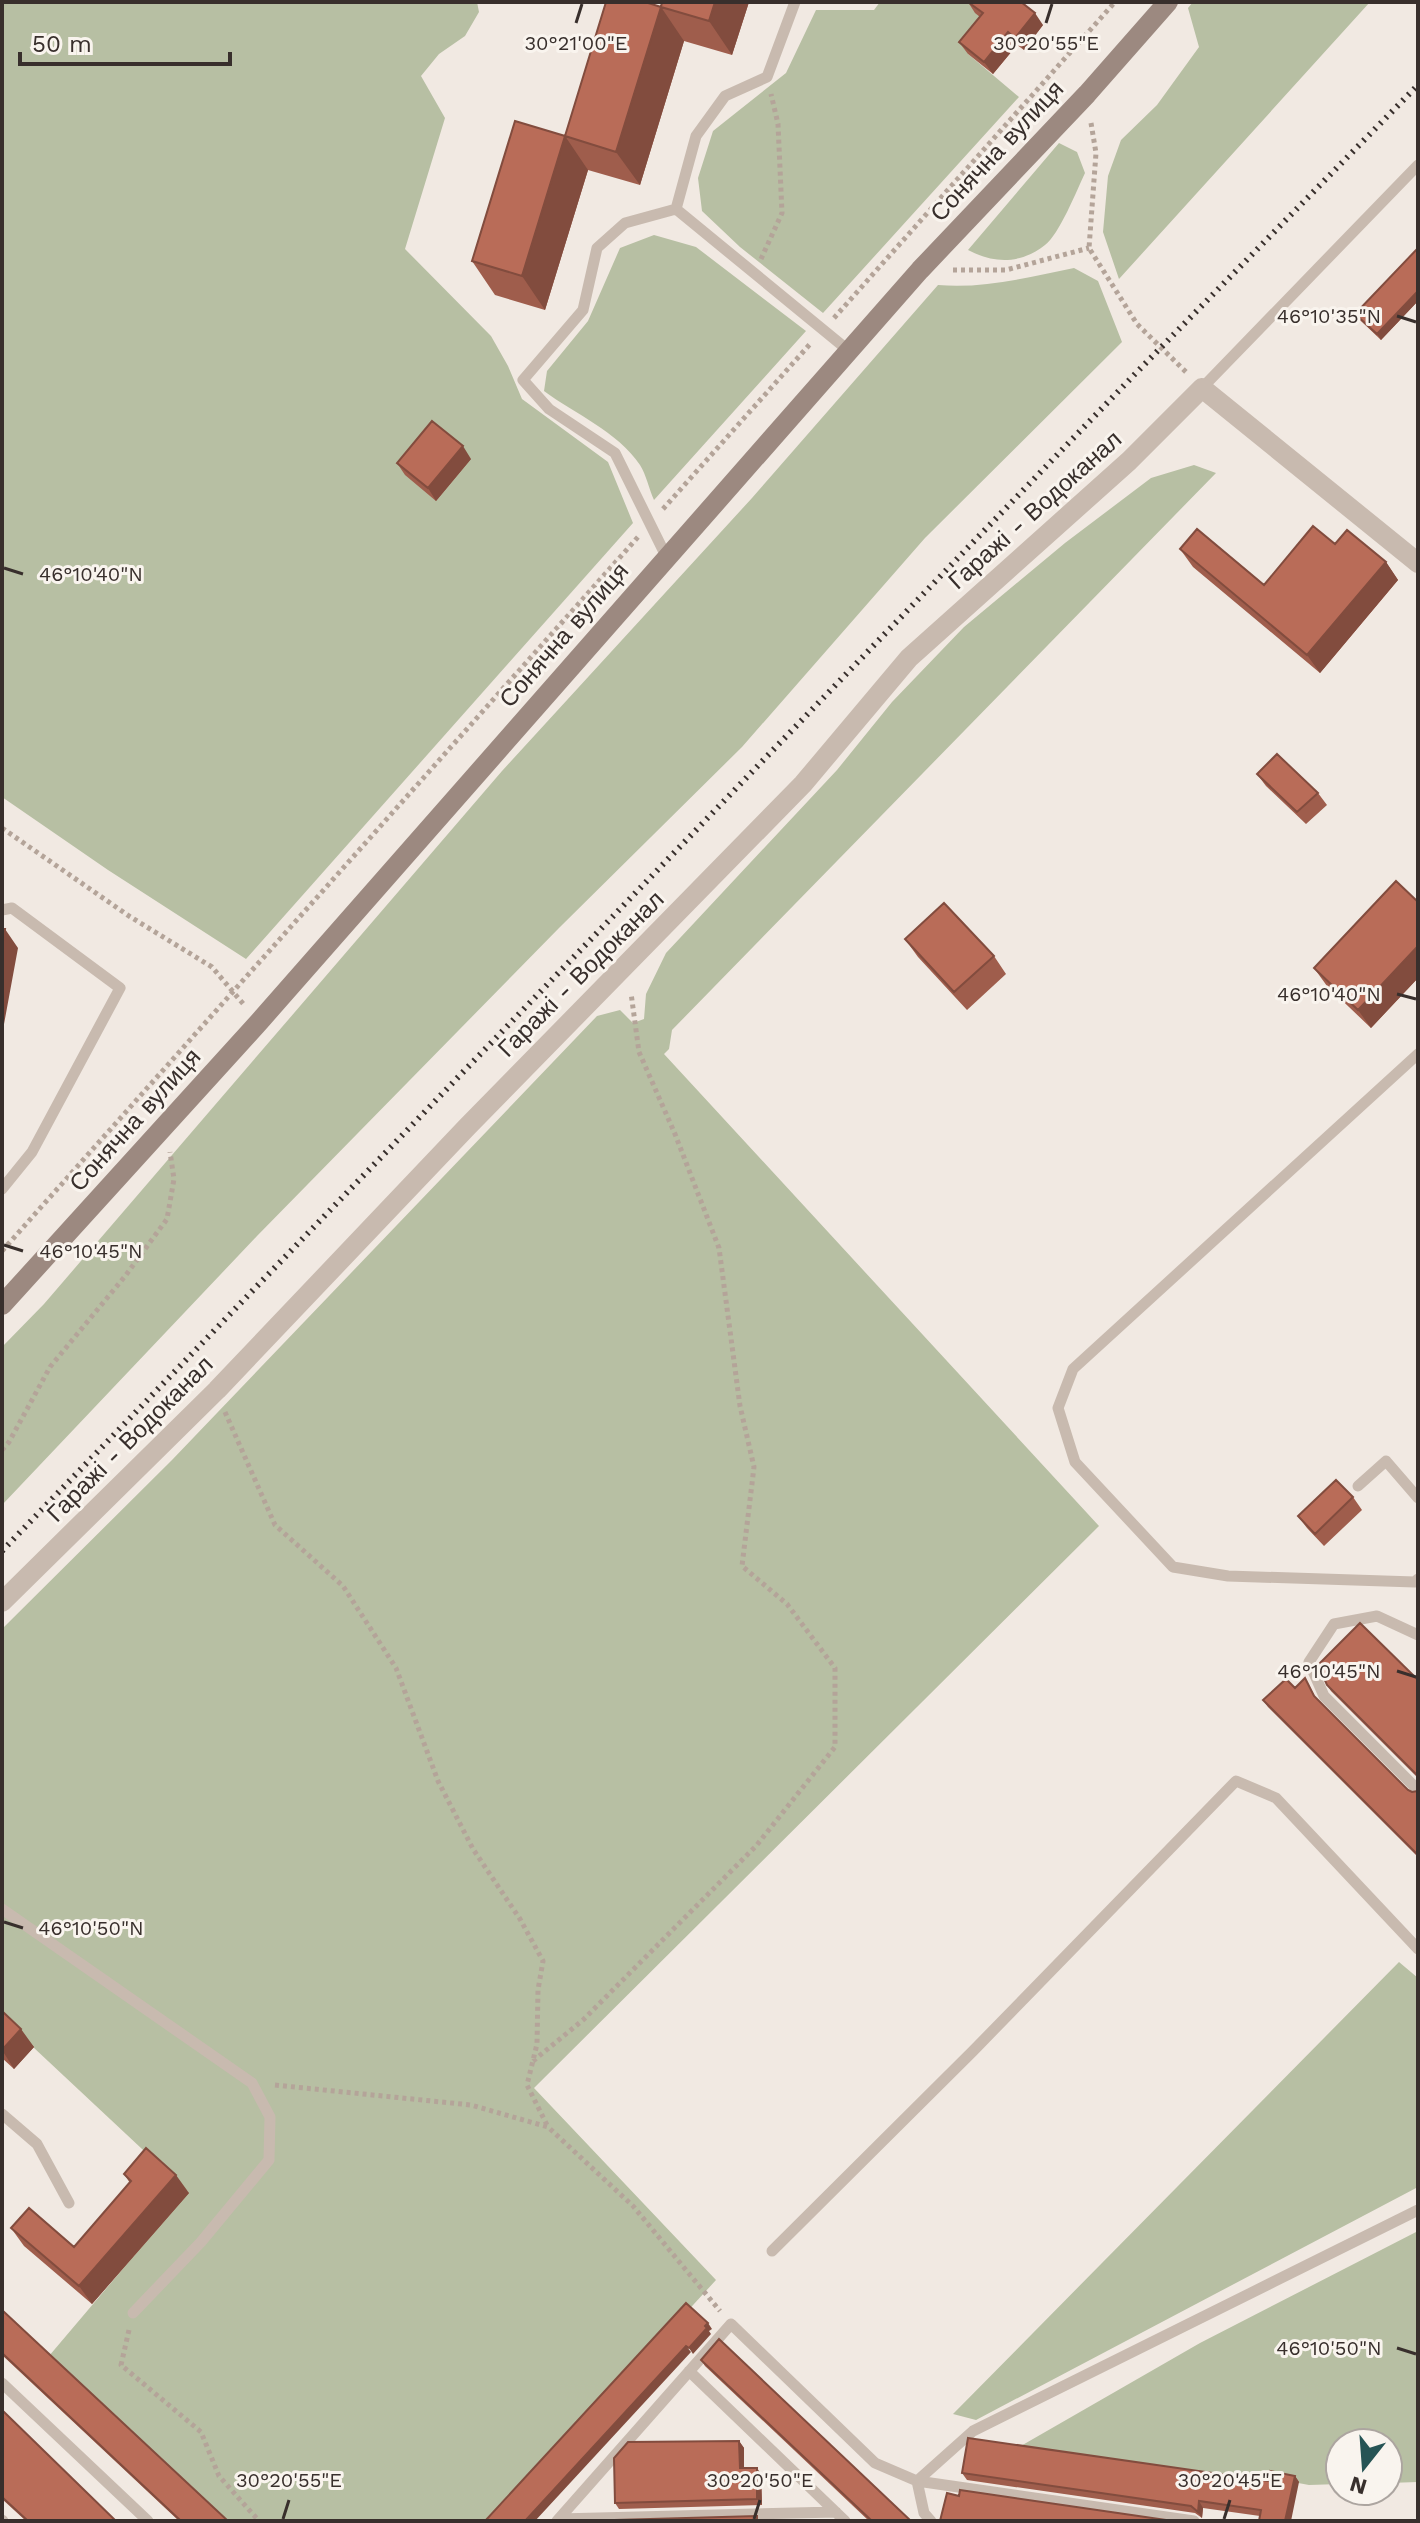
<svg xmlns="http://www.w3.org/2000/svg" width="1420" height="2523" viewBox="0 0 1420 2523" font-family="'Work Sans',sans-serif">
  <style>
    .green { fill: #b7bfa3 }
    .lines { fill: none; stroke-linecap: round; stroke-linejoin: round }
    .path { stroke: #b4a499; stroke-width: 5; stroke-dasharray: 4 4; stroke-linecap: butt }
    .lane { stroke: #c8baaf; stroke-width: 11 }
    .street { stroke: #c8baaf; stroke-width: 20 }
    .secondary { stroke: #9c8980; stroke-width: 20 }
    .rail { stroke: #382f2c; stroke-width: 6; stroke-dasharray: 2 6; stroke-linecap: butt }
    .wall { fill: #9f5d4c }
    .shaded-wall { fill: #824c3e }
    .building { fill: #b96c58; stroke: #824c3e; stroke-width: 2 }
    .ticks { fill: none; stroke: #382f2c; stroke-width: 3 }
    .labels { text-anchor: middle; dominant-baseline: central; stroke-width: 6; stroke-linejoin: round; paint-order: stroke }
    .street-label { font-size: 24px; fill: #382f2c; stroke: #f9f4ee }
    .ticks-label { font-size: 20px; text-anchor: middle; fill: #382f2c; stroke: #f9f4ee; stroke-width: 6; stroke-linejoin: round; paint-order: stroke }
  </style>
  <rect width="100%" height="100%" fill="#f1e9e2"/>
  <path class="green" d="M2 2H477L479 12 465 36 439 54 421 76 445 118 405 249 491 336 508 366 522 399 608 462 633 523 246 959 108 870 2 797Z
    M880 2H984L991 26 968 54 1019 97 823 313 740 247 702 211 698 178 713 131 786 73 816 10H874Z
    M1193 2H1370L1119 279 1103 232 1108 176 1121 140 1157 105 1199 47 1188 8Z
    M1059 143 1077 152 1085 173C1077 190 1059 235 1045 245 1021 264 994 264 968 250Z
    M654 235 696 247 806 331 654 500C649 489 646 474 640 465 617 431 575 414 544 391L547 371 588 321 620 248Z
    M1074 268 1098 281 1122 342 925 538 742 747 559 928 257 1236 2 1505V1347L44 1304 502 771 752 498 938 285C983 289 1030 277 1074 268Z
    M1194 465 1216 473 672 1030 669 1049 664 1054 1099 1526 534 2088 716 2280 495 2521H226L49 2356 188 2192 2 2018V1629L172 1460 597 1016 620 1010 633 1023 644 1019 646 994 666 953 837 770 892 702 964 627 1065 543 1151 478Z
    M1399 1962 1418 1978V2187L976 2420 953 2414Z
    M1418 2231V2482L1388 2483V2443H1340V2484L1309 2485 1245 2473 1236 2482 1014 2450 1200 2343Z"/>
  <g class="lines">
    <path class="path" d="M1091 123 1096 153 1089 248 1137 324 1187 373
      M761 259 782 213 778 124 771 94
      M953 270H1006L1089 248
      M834 318 1115 2
      M663 509 811 343
      M2 828 129 916 212 967 245 1006
      M2 1251 638 537
      M225 1412 275 1525 343 1586 396 1668 438 1781 473 1849 520 1919 543 1961 538 1990 537 2044 527 2085 548 2127
      M2 1450 9 1442 50 1367 126 1275 167 1219 174 1179 170 1152
      M533 2061 583 2020 756 1846 835 1747V1668L787 1604 742 1566 754 1467 740 1406 719 1248 675 1134 639 1052 631 993
      M275 2085 471 2105 548 2127 633 2206 720 2311
      M129 2330 121 2365 201 2432 219 2476 259 2521"/>
    <path class="lane" d="M795 2 767 77 725 96 696 136 676 209 849 351
      M1202 388 1418 165
      M667 558 615 453 549 409 523 380 583 310 597 248 625 223 676 209
      M2 910 12 908 120 988 32 1152 2 1189
      M1418 1054 1073 1369 1058 1408 1075 1462 1173 1567 1228 1576 1415 1582 1418 1579
      M1358 1486 1386 1461 1418 1498
      M1418 1635 1377 1616 1334 1624 1309 1662 1324 1696 1418 1790
      M2 1909 252 2083 270 2117 269 2160 201 2242 133 2313
      M2 2114 37 2144 69 2203
      M772 2251 973 2051 1236 1781 1276 1798 1418 1949
      M689 2371 845 2521
      M2 2383 148 2521
      M917 2481 973 2431 1418 2210
      M917 2481 924 2513 931 2521
      M559 2519 836 2512
      M2 2520 3 2521
      M557 2521 731 2324 875 2463 917 2481 1194 2521"/>
    <path class="street" d="M2 1602 217 1390 467 1127 803 784 909 658 1129 461 1202 388 1418 563"/>
    <path class="secondary" d="M2 1305 259 1022 920 270 1087 94 1168 2"/>
    <path class="rail" d="M2 1551 1135 374 1418 85"/>
  </g>
  <path class="wall" d="M662 2H749L732 55 684 41 640 185 588 170 545 310 495 295 472 261 661 7Z
    M968 2 1043 25 1024 50 1017 45 993 74 968 54 959 42 980 17 975 13Z
    M1418 248V301L1381 340 1360 320 1355 314Z
    M471 459 436 501 405 475 397 463Z
    M1180 549 1264 585 1386 562 1398 580 1320 673 1193 567Z
    M1257 774 1318 793 1327 805 1306 824 1266 786Z
    M1418 902V978L1371 1028 1327 986 1314 968Z
    M905 939 994 956 1006 974 967 1010 918 957Z
    M1353 1497 1362 1510 1324 1546 1307 1528 1298 1516Z
    M1305 1678 1316 1698 1408 1790 1412 1792 1418 1791V1857L1268 1707 1263 1700 1295 1688Z
    M1418 1680V1778L1331 1691 1327 1685Z
    M2 2011 34 2047 14 2069 2 2058Z
    M124 2174 189 2193 92 2304 24 2246 11 2228 74 2247 130 2183Z
    M2 2310 228 2521H179L2 2355Z
    M701 2360 911 2521H869L705 2366Z
    M2 2410 116 2521H26L2 2499Z
    M739 2441 744 2448V2468L761 2474 762 2505 619 2509 615 2503Z
    M962 2473 1268 2481 1295 2476 1299 2482 1260 2516 1203 2508 1202 2518 1195 2513 967 2480Z"/>
  <path class="shaded-wall" d="M715 2H749L732 55 709 21Z
    M661 7 684 41 640 185 616 152Z
    M1035 13 1043 25 1024 50 1015 38Z
    M1008 32 1017 45 993 74 984 62Z
    M565 136 588 170 545 310 522 276Z
    M1418 291V301L1381 340 1377 334Z
    M463 446 471 459 436 501 428 488Z
    M1386 562 1398 580 1320 673 1307 655Z
    M5 929 18 948 2 1035V946Z
    M1418 946V978L1371 1028 1358 1010Z
    M21 2029 34 2047 14 2069 2 2050Z
    M176 2175 189 2193 92 2304 79 2286Z
    M708 2323 712 2329 709 2331 711 2334 693 2354 689 2348Z
    M686 2346 691 2352 535 2521H525Z
    M739 2441 744 2448V2475L740 2468Z
    M757 2468 761 2474 762 2505 757 2499Z
    M1295 2476 1299 2482 1291 2521H1285Z
    M1199 2501 1203 2508 1202 2518 1198 2512Z"/>
  <path class="building" d="M606 2H645L661 7 616 152 565 136Z
    M662 2H715L709 21 661 7Z
    M968 2H1021L1035 13 1015 38 1008 32 984 62 959 42 983 13Z
    M515 121 565 136 522 276 472 261Z
    M1418 248V291L1377 334 1355 314Z
    M432 421 463 446 428 488 397 463Z
    M1313 526 1335 544 1347 530 1386 562 1307 655 1180 549 1197 529 1264 585Z
    M1277 754 1318 793 1297 812 1257 774Z
    M1396 881 1418 902V946L1358 1010 1314 968Z
    M944 903 994 956 954 992 905 939Z
    M2 929H5L2 946Z
    M1336 1480 1353 1497 1315 1534 1298 1516Z
    M1360 1623 1418 1680V1776L1327 1685 1318 1665Z
    M1305 1678 1314 1696 1408 1790 1412 1792 1418 1791V1855L1263 1700 1286 1679 1295 1688Z
    M2 2011 21 2029 2 2050Z
    M146 2148 176 2175 79 2286 11 2228 29 2208 74 2247 131 2181 124 2174Z
    M686 2303 708 2323 705 2326 707 2328 689 2348 686 2346 525 2521H485Z
    M2 2310 228 2521H181L2 2353Z
    M719 2339 911 2521H872L701 2360Z
    M2 2410 116 2521H28L2 2497Z
    M968 2438 1268 2481 1270 2471 1295 2476 1285 2521H1259L1261 2510 1199 2501 1198 2512 1191 2506 962 2473Z
    M739 2441 740 2468H757V2499L615 2503 614 2458 628 2442Z
    M960 2490 1173 2521H940L947 2493 959 2496Z
    M757 2516V2521H615V2520Z"/>
  <path class="ticks" d="M576 23 582 4M1046 23 1052 4M1397 316 1416 322M4 568 23 574M1397 994 1416 999M4 1245 23 1251M1397 1671 1416 1677M4 1922 23 1928M1397 2348 1416 2354M283 2519 289 2500M754 2519 760 2500M1224 2519 1230 2500"/>
  <g class="labels">
    <g class="street-label">
      <text transform="translate(997 151) rotate(-47)">Сонячна вулиця</text>
      <text transform="translate(1035 510) rotate(-42)">Гаражі - Водоканал</text>
      <text transform="translate(564 635) rotate(-49)">Сонячна вулиця</text>
      <text transform="translate(581 974) rotate(-45)">Гаражі - Водоканал</text>
      <text transform="translate(135 1120) rotate(-48)">Сонячна вулиця</text>
      <text transform="translate(130 1439) rotate(-45)">Гаражі - Водоканал</text>
    </g>
  </g>
  <g class="ticks-label">
    <text x="576" y="50">30°21'00"E</text>
    <text x="1046" y="50">30°20'55"E</text>
    <text x="1329" y="323">46°10'35"N</text>
    <text x="91" y="581">46°10'40"N</text>
    <text x="1329" y="1001">46°10'40"N</text>
    <text x="91" y="1258">46°10'45"N</text>
    <text x="1329" y="1678">46°10'45"N</text>
    <text x="91" y="1935">46°10'50"N</text>
    <text x="1329" y="2355">46°10'50"N</text>
    <text x="289" y="2487">30°20'55"E</text>
    <text x="760" y="2487">30°20'50"E</text>
    <text x="1230" y="2487">30°20'45"E</text>
  </g>
  <rect width="1420" height="2523" fill="none" stroke="#382f2c" stroke-width="8"/>
  <g transform="translate(1364 2467) rotate(197)"><circle r="38" fill="#f9f4ee" stroke="#aca5a0" stroke-width="2"/>
  <path d="M0-6L14 30L0 20L-14 30Z" fill="#265455"/>
  <text y="-12" font-size="22" font-weight="bold" text-anchor="middle" fill="#382f2c">N</text>
  </g>
  <path d="M20 52v12h210v-12" fill="none" stroke="#382f2c" stroke-width="4"/>
  <text x="32" y="52" font-size="24" fill="#382f2c" stroke="#f9f4ee" stroke-width="6" paint-order="stroke">50 m</text>
</svg>
